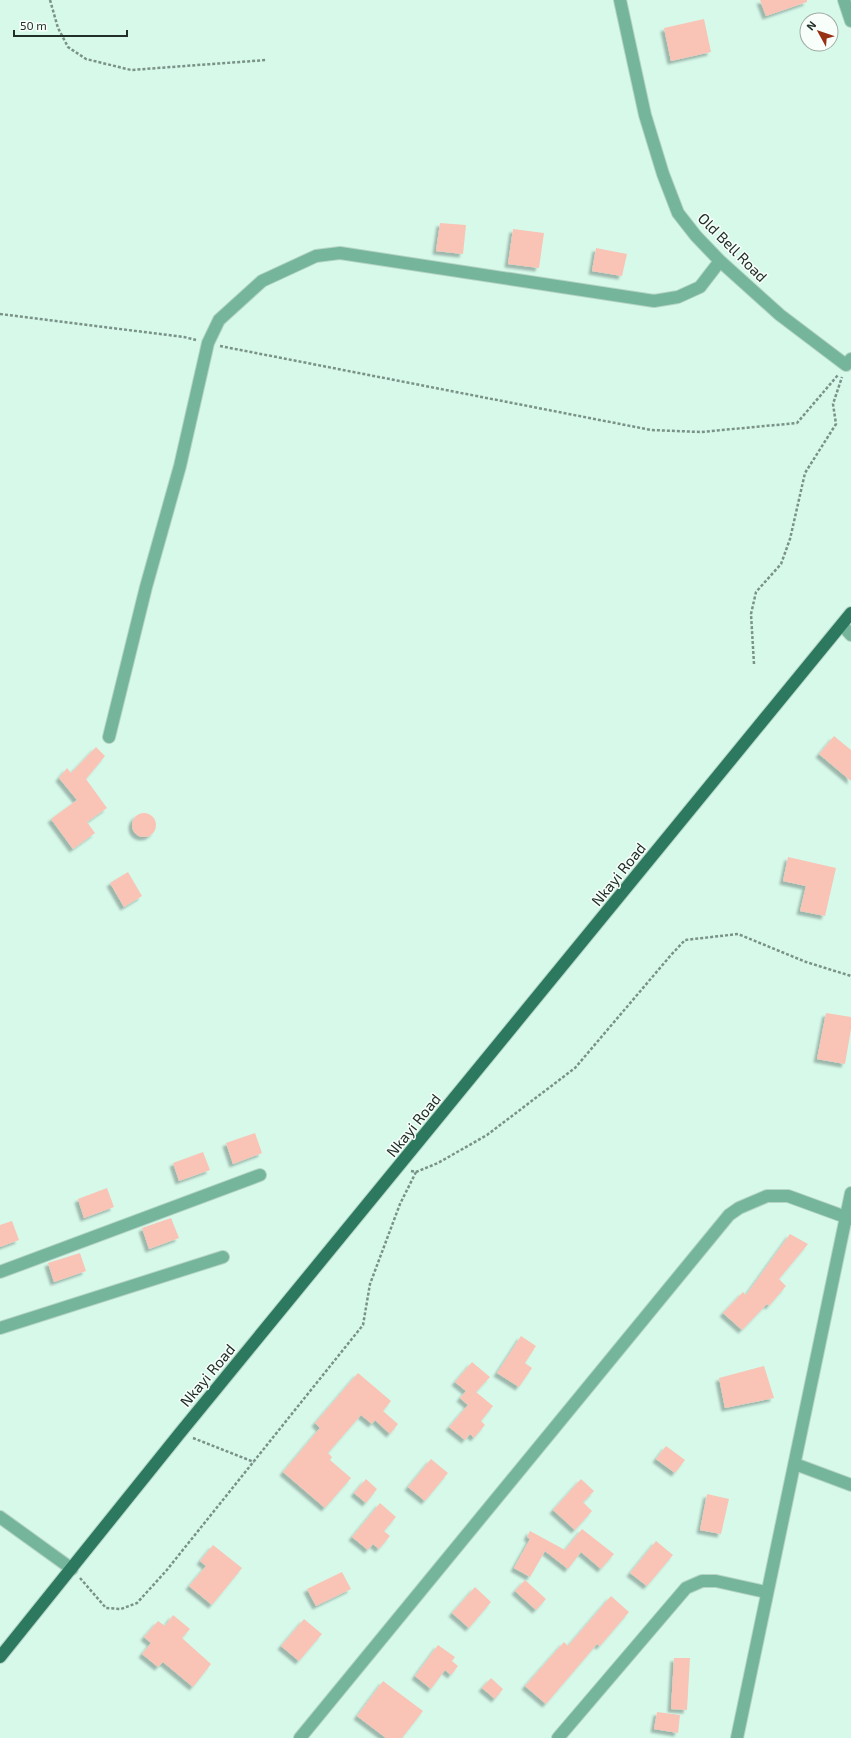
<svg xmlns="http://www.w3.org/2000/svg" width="851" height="1738" viewBox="0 0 851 1738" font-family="'Exo 2',sans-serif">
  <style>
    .building { fill: #f9c4b5; filter: url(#shadow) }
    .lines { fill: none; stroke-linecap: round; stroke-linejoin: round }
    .minor-casing { stroke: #b5d4c7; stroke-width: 14 }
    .major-casing { stroke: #b5d4c7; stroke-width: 14 }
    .path { stroke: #7a9288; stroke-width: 2.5; stroke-dasharray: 3 2; stroke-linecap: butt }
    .minor { stroke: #75b59c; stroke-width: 12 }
    .major { stroke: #2c795f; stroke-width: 12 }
    .labels { text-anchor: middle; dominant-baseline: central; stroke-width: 3; stroke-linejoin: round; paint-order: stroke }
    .street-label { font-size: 15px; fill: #212e29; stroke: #f8fffb }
  </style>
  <defs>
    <filter id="shadow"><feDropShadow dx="-3.5" dy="3.5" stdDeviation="1" flood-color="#0004"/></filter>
  </defs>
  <rect width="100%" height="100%" fill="#d6f9ea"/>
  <path class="building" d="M760 0H807V2L766 16Z
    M704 19 711 52 671 61 664 28Z
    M440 223 466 225 463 254 436 251Z
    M513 229 544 233 539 268 508 264Z
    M596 248 627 254 622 276 592 271Z
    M834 736 851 750V781L819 754Z
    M96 747 105 756 86 779 107 808 87 822 95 833 73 849 51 819 77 800 59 778 67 768 71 773Z
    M132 825a12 12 0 1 1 24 0a12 12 0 1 1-24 0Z
    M788 857 836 868 825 916 800 911 806 886 783 881Z
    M128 872 142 896 124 907 110 883Z
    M826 1013 851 1017V1029L845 1064 817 1059Z
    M255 1133 262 1153 233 1164 226 1143Z
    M203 1152 210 1170 179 1181 173 1163Z
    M107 1188 114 1207 84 1218 78 1199Z
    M171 1218 179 1238 149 1249 142 1228Z
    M12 1221 19 1240 0 1247V1225Z
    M790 1234 808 1244 779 1279 786 1286 769 1306 767 1304 742 1330 723 1313 743 1292 746 1295Z
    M80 1253 86 1271 54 1282 48 1263Z
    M521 1336 536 1346 525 1363 532 1368 519 1387 497 1373Z
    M472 1362 490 1377 476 1392 493 1406 481 1421 485 1425 474 1438 470 1434 465 1440 449 1427 468 1405 460 1398 466 1391 455 1382Z
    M764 1366 774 1398 725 1408 719 1378Z
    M358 1373 391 1401 383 1411 398 1424 390 1434 375 1420 372 1424 361 1415 328 1453 332 1457 330 1460 351 1478 325 1508 283 1472 320 1428 315 1423Z
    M666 1446 685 1460 675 1473 656 1459Z
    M431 1459 448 1473 425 1501 408 1487Z
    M366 1479 377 1489 366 1503 354 1493Z
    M581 1479 594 1491 583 1502 592 1511 575 1530 553 1510Z
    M707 1494 729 1499 721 1534 700 1530Z
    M380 1503 396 1517 384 1531 390 1536 379 1549 373 1544 368 1550 352 1537Z
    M582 1529 614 1554 601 1569 581 1552 568 1569 545 1551 530 1577 514 1568 530 1539 527 1537 530 1531 565 1550Z
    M656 1541 673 1555 647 1586 630 1573Z
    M213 1545 242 1568 212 1605 189 1586 206 1566 200 1561Z
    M342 1572 351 1589 316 1606 307 1589Z
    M525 1580 546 1599 536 1610 515 1591Z
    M475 1587 491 1602 469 1628 452 1613Z
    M611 1596 629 1612 600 1646 597 1644 546 1704 525 1686 564 1642 568 1646Z
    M173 1615 190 1629 182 1638 211 1664 193 1687 163 1662 158 1667 142 1654 151 1643 144 1637 158 1621 165 1626Z
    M304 1619 322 1634 299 1661 281 1646Z
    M438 1645 455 1657 452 1661 458 1666 451 1675 445 1670 431 1689 415 1676Z
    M674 1658H690L687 1710 671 1709Z
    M491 1678 503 1689 495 1699 482 1688Z
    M383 1681 423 1711 402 1738H386L357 1716Z
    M657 1712 680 1715 678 1733 654 1729Z"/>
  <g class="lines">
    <defs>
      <path id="minor" d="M620 0 645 115 663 174 678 213 696 236 720 261 780 315 846 365 851 359
        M844 0 851 21
        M842 625 851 635
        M109 737 146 587 180 466 208 343 219 320 262 281 316 256 340 253 654 301 678 297 700 287 720 261
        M0 1272 260 1175
        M0 1328 223 1257
        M795 1464 851 1485
        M0 1517 72 1569
        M300 1738 729 1215 739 1208 767 1196H788L851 1219
        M558 1738 686 1588 702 1581H716L766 1592
        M737 1738 851 1193"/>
      <path id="major" d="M0 1657 180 1433 851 613"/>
    </defs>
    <use href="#minor" class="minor-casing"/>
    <use href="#major" class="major-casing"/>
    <path class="path" d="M50 0 58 28 68 47 86 59 131 70 266 60
      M0 314 184 337 196 340
      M220 346 651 430 701 432 797 423 838 375
      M754 664 751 614 756 592 781 564 790 539 805 473 836 424 833 404 842 377
      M411 1171 416 1172 438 1163 487 1135 575 1068 671 955 685 940 738 934 806 962 851 976
      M193 1438 254 1462
      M80 1578 106 1608 121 1609 137 1603 166 1571 363 1325 370 1284 400 1204 416 1172"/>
    <use href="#minor" class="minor"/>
    <use href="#major" class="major"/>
  </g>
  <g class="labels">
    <g class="street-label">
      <text transform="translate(733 247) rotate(45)">Old Bell Road</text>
      <text transform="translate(618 874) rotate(-51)">Nkayi Road</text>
      <text transform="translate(413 1125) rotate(-51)">Nkayi Road</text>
      <text transform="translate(207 1375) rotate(-50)">Nkayi Road</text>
    </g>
  </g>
  <g transform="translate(819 32) rotate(310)"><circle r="19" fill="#f8fffb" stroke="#a2aba7"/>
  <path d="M0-3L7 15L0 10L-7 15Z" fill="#983113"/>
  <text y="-6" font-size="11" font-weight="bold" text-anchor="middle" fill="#212e29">N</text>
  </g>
  <path d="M14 30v6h113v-6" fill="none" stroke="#212e29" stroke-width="2"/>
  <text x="20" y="30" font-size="12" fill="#212e29" stroke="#f8fffb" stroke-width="3" paint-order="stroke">50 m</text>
</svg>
